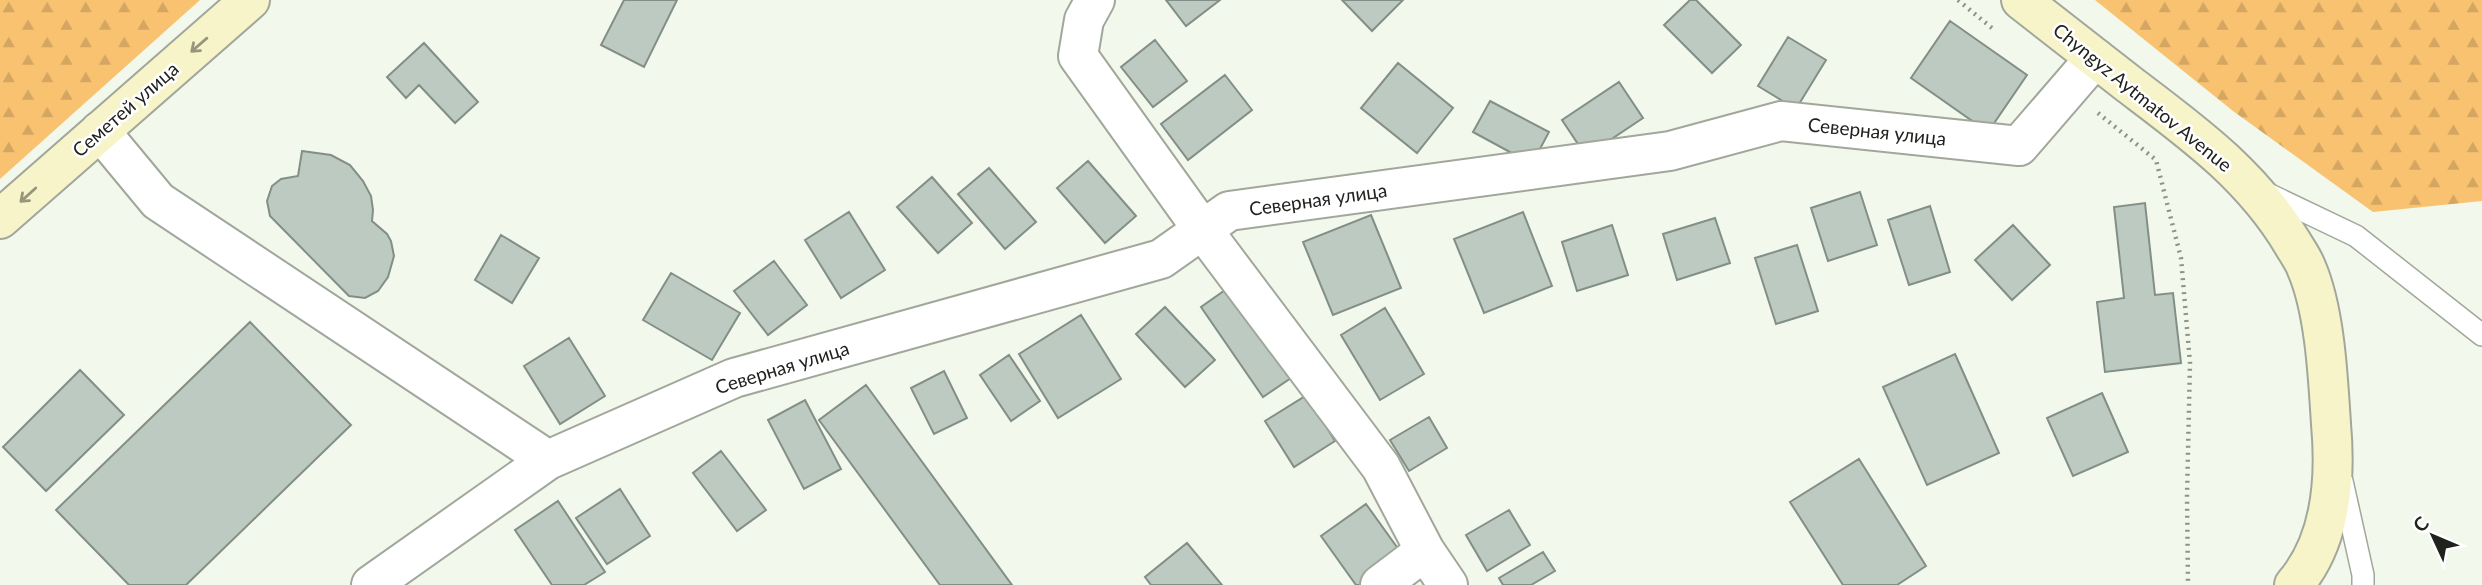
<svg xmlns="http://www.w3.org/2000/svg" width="2482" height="585" viewBox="0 0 2482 585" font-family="Lato,sans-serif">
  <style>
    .forest { fill: url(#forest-firs) }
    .building { fill: #bdcac1; stroke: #828e86; stroke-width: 2 }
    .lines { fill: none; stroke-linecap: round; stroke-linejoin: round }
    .lane-casing { stroke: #a1a79b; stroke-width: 24 }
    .street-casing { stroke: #a1a79b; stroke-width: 42 }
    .secondary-casing { stroke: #a1a79b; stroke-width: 42 }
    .path { stroke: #8e938a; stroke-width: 4.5; stroke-dasharray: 2 5; stroke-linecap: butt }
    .lane { stroke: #fff; stroke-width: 21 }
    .street { stroke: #fff; stroke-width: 38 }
    .secondary { stroke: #f8f4c9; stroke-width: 38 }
    .oneway { stroke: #97967c }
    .labels { text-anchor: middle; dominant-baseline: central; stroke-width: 5; stroke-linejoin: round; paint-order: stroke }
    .street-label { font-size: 19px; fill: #20221e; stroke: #fff }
  </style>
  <defs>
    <pattern id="forest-firs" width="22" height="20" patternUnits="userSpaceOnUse" patternTransform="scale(1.75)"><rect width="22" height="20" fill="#f8c270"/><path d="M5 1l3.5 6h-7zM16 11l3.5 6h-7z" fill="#d4a661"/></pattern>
  </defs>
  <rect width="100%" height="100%" fill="#f2f9ec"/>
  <path class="forest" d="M0 0H200L0 179Z
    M2095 0H2482V201L2373 212 2233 111Z"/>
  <path class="building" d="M624 0H677L644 67 601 45Z
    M1166 0H1220L1186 26Z
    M1342 0H1403L1372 31Z
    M1690 0H1696L1741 45 1712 73 1664 25Z
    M1950 21 2027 75 1988 132 1911 78Z
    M1788 37 1826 60 1796 109 1758 86Z
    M1155 40 1187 81 1153 107 1121 67Z
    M424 43 478 102 455 123 419 85 406 98 387 77Z
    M1398 63 1453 108 1417 153 1361 108Z
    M1225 75 1252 110 1188 160 1161 124Z
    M1619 82 1643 118 1586 156 1562 120Z
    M1490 101 1549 132 1532 164 1473 132Z
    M302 151 331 155 350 165 363 181 371 196 373 210 372 221 387 234 391 241 394 256 388 277 378 291 365 298 349 296 270 216 267 201 272 186 281 179 298 176Z
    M1088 161 1136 216 1105 243 1057 188Z
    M989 168 1036 222 1005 249 958 194Z
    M932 177 972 223 938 253 897 207Z
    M1860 192 1877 245 1828 261 1811 208Z
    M2145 203 2155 295 2173 293 2181 363 2105 372 2097 302 2124 298 2114 207Z
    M1930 206 1950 272 1909 285 1888 220Z
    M849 212 885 270 841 298 805 240Z
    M1523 212 1552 286 1484 313 1454 239Z
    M1371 215 1401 288 1333 315 1303 242Z
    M1715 218 1730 263 1677 280 1663 234Z
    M1612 225 1628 275 1577 291 1562 242Z
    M2013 225 2050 265 2012 300 1975 260Z
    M501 235 539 258 512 303 475 280Z
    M1797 245 1818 311 1776 324 1755 258Z
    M774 261 807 305 768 335 734 291Z
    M671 273 740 313 712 360 643 320Z
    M1231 286 1294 376 1263 397 1201 307Z
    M1165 307 1215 360 1185 387 1136 334Z
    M1385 308 1424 374 1380 400 1341 335Z
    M1081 315 1121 379 1058 418 1019 354Z
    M250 322 351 425 186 585H129L56 510Z
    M569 338 605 396 560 424 524 366Z
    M1955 354 1999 453 1927 485 1883 387Z
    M1009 355 1040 401 1011 421 980 375Z
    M80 370 124 415 46 491 3 447Z
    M944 371 967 418 934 434 911 388Z
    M866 385 1012 585H940L819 420Z
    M2102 393 2128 452 2073 476 2047 418Z
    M1307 395 1335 441 1294 467 1265 421Z
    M805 400 841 469 804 489 768 420Z
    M1429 417 1447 448 1409 471 1390 440Z
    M721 451 766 510 737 531 693 473Z
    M1859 459 1926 566 1897 585H1843L1790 502Z
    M620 489 650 536 607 564 576 518Z
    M558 501 605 572 584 585H552L515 530Z
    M1366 504 1404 557 1364 585H1356L1321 536Z
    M1509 510 1530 545 1487 571 1466 535Z
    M1187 543 1222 585H1151L1145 577Z
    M1543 552 1555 571 1531 585H1503L1499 578Z"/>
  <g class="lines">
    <defs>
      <path id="lane" d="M2266 193 2356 236 2482 335
        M2342 481 2363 575V585"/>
      <path id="street" d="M1095 0 1084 20 1078 56 1202 229 1381 467 1425 551 1448 585
        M100 131 158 201 548 460
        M371 585 548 460 734 378 1161 259 1229 211 1670 151 1781 121 2019 146 2095 58
        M1380 585 1425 551"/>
      <path id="secondary" d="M2021 0C2058 29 2094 57 2130 85 2192 132 2252 175 2293 244 2297 251 2303 259 2306 267 2325 310 2328 377 2331 424 2336 479 2332 541 2294 585
        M0 219 250 0"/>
    </defs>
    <use href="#lane" class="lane-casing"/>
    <use href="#street" class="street-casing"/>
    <use href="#secondary" class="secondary-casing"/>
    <path class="path" d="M1958 0 1993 29
      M2098 113 2156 160 2181 258 2190 363 2187 496 2188 585"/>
    <use href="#lane" class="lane"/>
    <use href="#street" class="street"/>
    <use href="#secondary" class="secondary"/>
  </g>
  <defs><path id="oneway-shaft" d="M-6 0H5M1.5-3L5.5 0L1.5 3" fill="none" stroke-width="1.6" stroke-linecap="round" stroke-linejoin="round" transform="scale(1.75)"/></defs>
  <g class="oneway">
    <use href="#oneway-shaft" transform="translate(199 45) rotate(139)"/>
    <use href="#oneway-shaft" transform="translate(28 195) rotate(138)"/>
  </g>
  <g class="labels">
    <g class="street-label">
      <text transform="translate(2143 97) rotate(39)">Chyngyz Aytmatov Avenue</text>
      <text transform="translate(125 109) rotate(-41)">Семетей улица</text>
      <text transform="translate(1877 131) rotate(6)">Северная улица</text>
      <text transform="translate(1318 199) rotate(-8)">Северная улица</text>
      <text transform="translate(782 367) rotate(-17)">Северная улица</text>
    </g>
  </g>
  <g transform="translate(2433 536) rotate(314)" stroke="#ffffff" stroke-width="5" paint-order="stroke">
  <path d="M0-5L12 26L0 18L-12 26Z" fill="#20221e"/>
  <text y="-10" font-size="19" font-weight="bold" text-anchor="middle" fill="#20221e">С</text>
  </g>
</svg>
